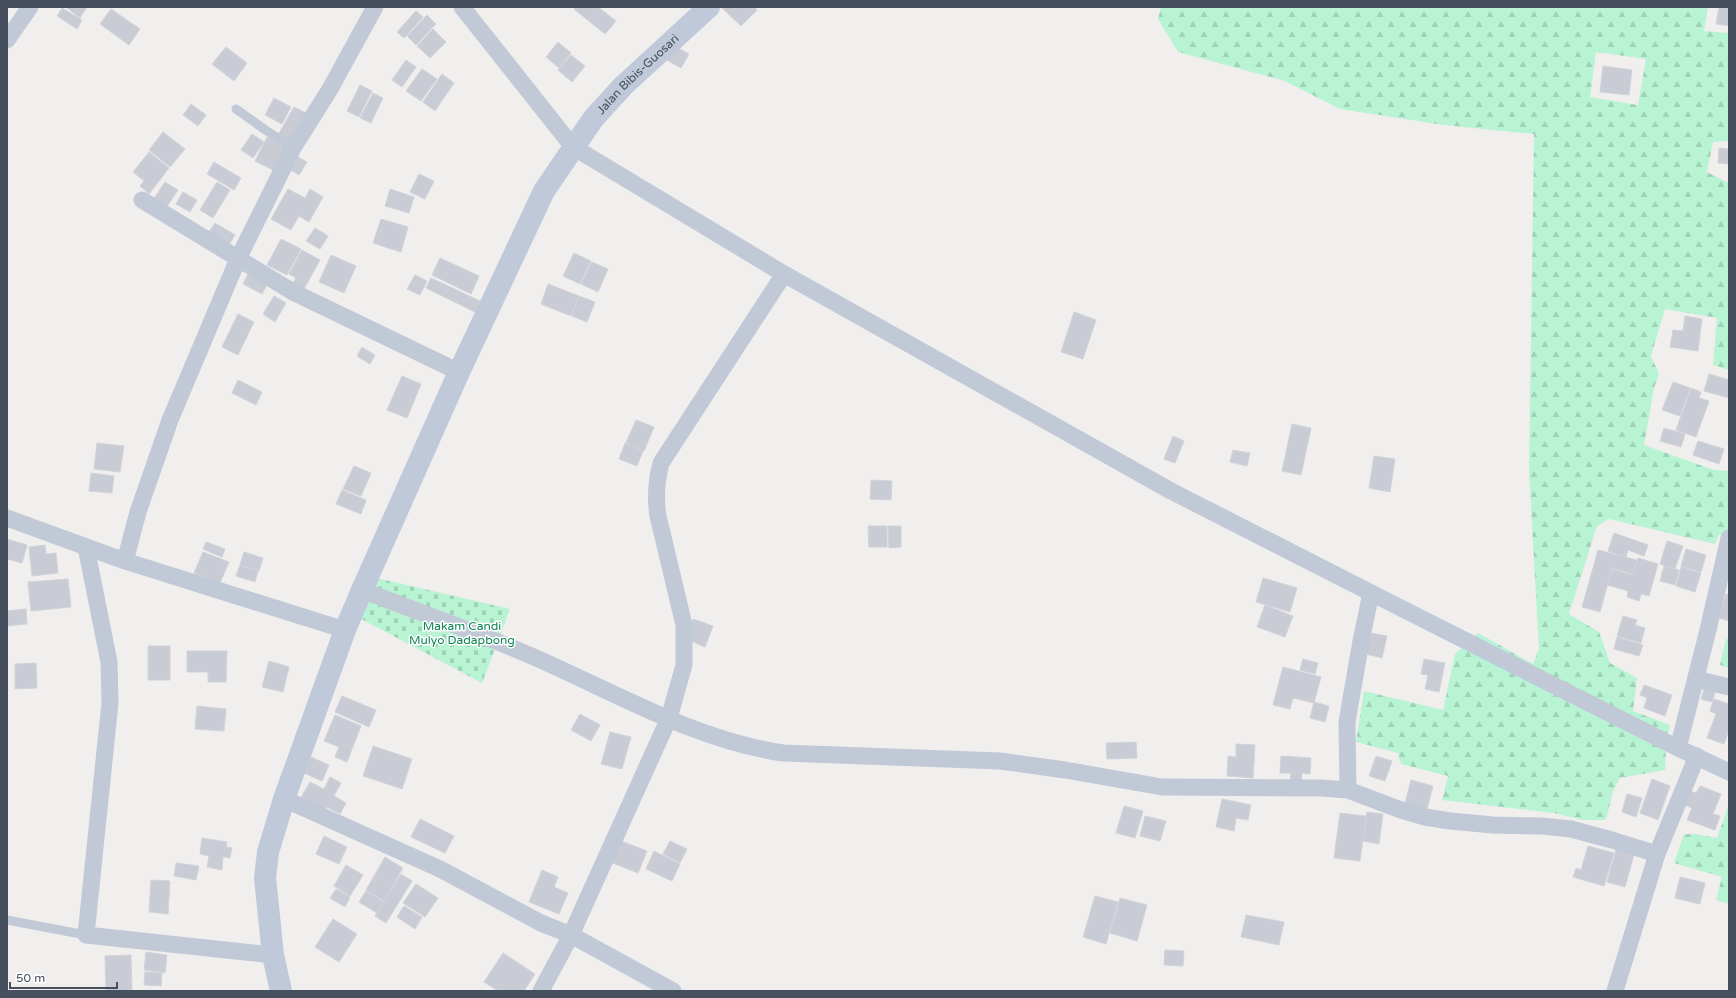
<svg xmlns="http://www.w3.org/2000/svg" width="1736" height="998" viewBox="0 0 1736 998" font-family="'Varela Round',sans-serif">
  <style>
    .forest { fill: url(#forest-firs); fill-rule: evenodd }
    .cemetery { fill: url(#cemetery-stones) }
    .building { fill: #c9ccd4; stroke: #d1d3da }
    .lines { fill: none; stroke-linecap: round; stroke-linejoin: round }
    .lane { stroke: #c0c9d5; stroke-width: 9 }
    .street { stroke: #c0c9d5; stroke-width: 17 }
    .secondary { stroke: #bfc9d9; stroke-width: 22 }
    .labels { text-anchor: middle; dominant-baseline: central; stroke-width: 3; stroke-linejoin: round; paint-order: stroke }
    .street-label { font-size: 12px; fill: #454f5d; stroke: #fff }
    .park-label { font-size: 12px; fill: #0f8554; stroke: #fff }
  </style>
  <defs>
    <pattern id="forest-firs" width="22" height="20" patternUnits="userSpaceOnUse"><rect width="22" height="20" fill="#b8f3d4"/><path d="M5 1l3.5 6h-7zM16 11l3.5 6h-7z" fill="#a0d2b8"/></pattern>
    <pattern id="cemetery-stones" width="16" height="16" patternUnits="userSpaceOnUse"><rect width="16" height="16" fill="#b8f3d4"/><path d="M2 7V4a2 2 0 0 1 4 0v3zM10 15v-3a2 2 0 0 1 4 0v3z" fill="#a0d2b8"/></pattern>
  </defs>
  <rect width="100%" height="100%" fill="#f1eeee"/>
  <path class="forest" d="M1161 7H1708L1704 31 1729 33V141L1713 142 1707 172 1729 183V370L1713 365 1717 318 1665 309 1651 356 1659 374 1654 388 1644 445 1714 470 1729 471V536L1719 534 1715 544 1609 519 1597 526 1569 614 1599 632 1610 663 1637 678 1633 711 1670 725 1666 746 1665 770 1620 778 1613 791 1606 820H1583L1554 813 1442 800 1448 776 1401 764 1398 753 1356 742 1364 691 1443 710 1455 654 1478 633 1533 664 1539 649 1529 472 1534 134 1444 125 1340 109 1285 81 1178 52 1158 19ZM1596 52 1646 59 1638 105 1590 97Z
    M1726 639H1729V668L1720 665Z
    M1729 804V904L1716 900 1722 877 1674 863 1684 834H1695L1717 838Z"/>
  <path class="cemetery" d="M368 576 510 609 482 683 352 614Z"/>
  <path class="building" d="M66 7H87L80 18Z
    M576 7H598L616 21 605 34 574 9Z
    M721 7H754L757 10 741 26Z
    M1719 7H1729V26L1716 24Z
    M62 8 82 20 77 29 57 16Z
    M111 9 140 29 129 45 100 24Z
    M416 11 423 17 404 38 397 32Z
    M427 15 436 24 416 45 407 36Z
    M433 29 446 42 430 58 417 46Z
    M558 42 571 53 559 68 546 57Z
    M673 45 689 54 681 68 665 59Z
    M226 47 247 63 234 81 212 64Z
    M571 55 585 66 572 82 558 70Z
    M406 60 416 67 402 87 392 80Z
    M1603 66 1632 70 1629 95 1600 92Z
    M422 69 437 79 421 101 406 91Z
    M442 74 454 83 435 111 423 102Z
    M360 85 372 91 359 117 347 111Z
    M373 93 383 98 371 123 360 118Z
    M274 98 291 107 282 124 265 115Z
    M191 104 206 115 198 126 183 115Z
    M294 107 308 114 292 143 278 135Z
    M163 132 185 149 170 167 149 150Z
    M252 134 264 142 253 158 241 150Z
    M267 137 287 146 275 171 255 161Z
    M1719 148 1729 149V164L1718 163Z
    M149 152 169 168 149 194 140 186 144 181 133 172Z
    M294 155 307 162 299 175 286 167Z
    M214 162 241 178 234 190 207 174Z
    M419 174 434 181 425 199 410 192Z
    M165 182 178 190 166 208 153 200Z
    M217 182 230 190 213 218 200 210Z
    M288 189 305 198 310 189 323 197 309 222 299 216 291 230 271 219Z
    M390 189 414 197 409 213 385 206Z
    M183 192 197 200 190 212 176 204Z
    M381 219 408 227 401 252 373 243Z
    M215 223 235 235 227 248 207 235Z
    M315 228 328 236 320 249 306 241Z
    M281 239 301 249 287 275 267 265Z
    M302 250 320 260 304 289 293 283 296 278 289 274Z
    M574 253 591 261 580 284 563 276Z
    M331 255 356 266 344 293 319 282Z
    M440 258 479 276 471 294 432 275Z
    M592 262 608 269 598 292 581 284Z
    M250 270 269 281 262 294 243 284Z
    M415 275 427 281 420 295 407 289Z
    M431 278 480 301 475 312 426 288Z
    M548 284 579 296 571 316 541 304Z
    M274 296 286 303 275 322 263 314Z
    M579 296 595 302 587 322 572 316Z
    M1074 312 1096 320 1083 359 1061 352Z
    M238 314 254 322 238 355 222 347Z
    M1685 316 1702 319 1698 351 1670 347 1673 330 1683 331Z
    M362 347 375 355 370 364 357 356Z
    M1709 374 1729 380V398L1704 391Z
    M402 376 421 384 407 418 387 410Z
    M238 380 262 392 256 405 232 393Z
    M1673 382 1690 388 1680 416 1662 410Z
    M1691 388 1701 392 1699 398 1709 401 1696 437 1676 430Z
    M636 420 654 427 644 451 626 443Z
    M1292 424 1311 428 1301 475 1282 471Z
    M1664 428 1685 434 1681 447 1660 441Z
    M1173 436 1184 441 1175 463 1164 459Z
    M1698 441 1724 449 1719 464 1693 455Z
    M97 443 124 446 120 472 94 469Z
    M625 443 643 451 637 466 619 459Z
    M1233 450 1250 453 1247 466 1230 462Z
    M1374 456 1395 459 1390 492 1369 488Z
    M354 466 371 473 361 496 343 489Z
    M91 473 114 476 112 493 89 491Z
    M871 480 892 481 891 500 870 499Z
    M342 490 366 500 361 514 336 504Z
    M868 526H887V547H869Z
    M888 526H901V547L889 548Z
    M1614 533 1648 545 1644 556 1628 550 1626 557 1608 551Z
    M7 539 27 545 22 563 7 559Z
    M1667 541 1683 546 1675 569 1660 564Z
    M206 542 225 549 222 557 203 549Z
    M45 545 46 554 56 553 58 573 32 576 29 547Z
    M1686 549 1706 555 1701 572 1681 566Z
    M1598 550 1637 560 1633 574 1612 568 1600 612 1582 607Z
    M203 552 229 562 220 583 194 573Z
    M244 552 263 558 259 571 240 565Z
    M1638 558 1658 564 1649 596 1641 594 1639 601 1627 597 1628 591 1607 585 1612 569 1633 575Z
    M240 565 258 571 255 582 236 576Z
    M1664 566 1679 570 1675 585 1660 581Z
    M1681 567 1701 573 1695 592 1676 586Z
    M1263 578 1297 588 1290 612 1256 602Z
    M68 579 71 607 31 611 28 582Z
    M1726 594 1729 595V621L1719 618Z
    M1265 605 1293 616 1285 637 1257 627Z
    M26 609 27 624 7 626V611Z
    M1623 616 1637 620 1635 625 1645 628 1641 643 1617 636Z
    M693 619 713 626 705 647 686 639Z
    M1371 633 1387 636 1382 658 1366 654Z
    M1617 637 1643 645 1639 656 1614 649Z
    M148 646H170V680H148Z
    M187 651H227L226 682H208V672H187Z
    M1303 659 1318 663 1315 674 1300 670Z
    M1424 659 1445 663 1439 692 1425 689 1428 675 1421 674Z
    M269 661 289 667 283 692 262 687Z
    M36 663 37 688 15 689V664Z
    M1283 667 1321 677 1314 703 1293 698 1290 709 1273 705Z
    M1644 685 1672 695 1665 716 1644 708 1647 698 1640 695Z
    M1705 686 1716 689 1712 702 1701 699Z
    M342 696 376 710 369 727 335 712Z
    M1714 699 1729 704V730L1724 744 1707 738 1716 714 1710 711Z
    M1314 702 1329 706 1325 722 1310 718Z
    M197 706 226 709 224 731 195 729Z
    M580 714 600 725 591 741 571 730Z
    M335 715 361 726 347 762 335 757 339 747 324 741Z
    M610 732 631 737 622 769 601 764Z
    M1136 742 1137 758 1107 759 1106 743Z
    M1236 744 1255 745 1253 778 1227 776 1228 756 1236 757Z
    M373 746 412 759 402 789 363 776Z
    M1281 756 1311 758 1310 774 1302 773 1301 782 1290 781 1291 773H1280Z
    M1376 756 1392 761 1385 781 1369 776Z
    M311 757 329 765 322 781 304 773Z
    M330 777 341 783 334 796 346 803 340 814 327 807 323 814 299 801 310 782 324 789Z
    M1652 779 1670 786 1658 820 1640 813Z
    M1411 780 1433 786 1426 813 1404 807Z
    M1700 786 1721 794 1713 814 1720 816 1715 830 1687 820 1692 808 1685 805 1690 791 1696 793Z
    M1627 794 1642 798 1636 817 1622 812Z
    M1222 799 1251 805 1248 820 1236 818 1234 831 1216 827Z
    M1124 806 1143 811 1135 838 1116 833Z
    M1367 812 1383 814 1379 844 1363 841Z
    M1340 813 1366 816 1360 861 1334 858Z
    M1145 816 1166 821 1160 841 1140 836Z
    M420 819 454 836 445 853 411 837Z
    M324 836 347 847 339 864 316 854Z
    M202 838 227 842 226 847 232 848 230 858 223 857 222 870 207 867 209 856 200 854Z
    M619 840 647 851 638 873 610 862Z
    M670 841 687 849 680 863 663 854Z
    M1588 846 1614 853 1604 886 1573 877 1576 868 1581 870Z
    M1617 846 1635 851 1625 887 1607 882Z
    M654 851 680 864 672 881 646 869Z
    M385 857 403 868 384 901 366 890Z
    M176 863 199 866 196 880 174 876Z
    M346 865 363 875 350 896 334 886Z
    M542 870 558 877 554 887 568 893 559 914 529 902Z
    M401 874 412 881 386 923 375 916Z
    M1680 877 1705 883 1700 904 1675 898Z
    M151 880 170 881 168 914 149 912Z
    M416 884 438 898 425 917 403 903Z
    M336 889 350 897 345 907 330 898Z
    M366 891 384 902 377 913 359 902Z
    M1095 896 1118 902 1106 944 1083 937Z
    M1120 898 1147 905 1137 941 1110 933Z
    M404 906 422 917 415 929 397 917Z
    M1246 915 1284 922 1279 945 1241 937Z
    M333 919 357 934 339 962 315 947Z
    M1165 950 1184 951 1183 966 1164 965Z
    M146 952 167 955 165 973 144 970Z
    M503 953 535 974 524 991H498L484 982Z
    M131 955 132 991H106L105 956Z
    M145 972 162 973 161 986 144 985Z"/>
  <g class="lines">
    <path class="lane" d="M236 109 264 129 293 148
      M7 920 86 935"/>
    <path class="street" d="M462 7 573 147 784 274 1171 491 1389 602 1678 748 1729 772
      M7 40 30 7
      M142 200 293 292 459 372
      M7 518 125 561 345 630
      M86 547 109 662 110 703 86 935 273 955
      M125 561 138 512 170 420 238 259 293 148 330 89 375 7
      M362 590C413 610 465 628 515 649 603 685 688 739 783 753L1000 761 1065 770 1162 787 1321 788 1348 790 1401 810 1425 817 1450 821 1493 825 1542 826 1571 829 1612 840 1657 854
      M1696 679 1729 687
      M1678 748 1708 630 1729 538
      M1348 790 1347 722 1361 641 1371 593
      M284 799 440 869 541 923 571 935 673 991
      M541 991 571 935 669 718 684 665V625L658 516C655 497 656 482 661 463L784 274
      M1615 991 1657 854 1697 756"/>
    <path class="secondary" id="s1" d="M281 991 273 955 265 878 268 852 284 799 345 630 362 590 459 372 544 191 593 119 623 86 709 7"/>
  </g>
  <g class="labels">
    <g class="street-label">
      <text stroke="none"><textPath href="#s1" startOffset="1008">Jalan Bibis-Guosari</textPath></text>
    </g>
    <g class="park-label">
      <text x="462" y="626">Makam Candi<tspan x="462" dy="14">Mulyo Dadapbong</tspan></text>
    </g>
  </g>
  <rect width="1736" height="998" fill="none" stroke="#454f5d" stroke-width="16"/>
  <path d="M10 982v6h107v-6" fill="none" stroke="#454f5d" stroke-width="2"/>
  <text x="16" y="982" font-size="12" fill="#454f5d" stroke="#ffffff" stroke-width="3" paint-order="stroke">50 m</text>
</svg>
